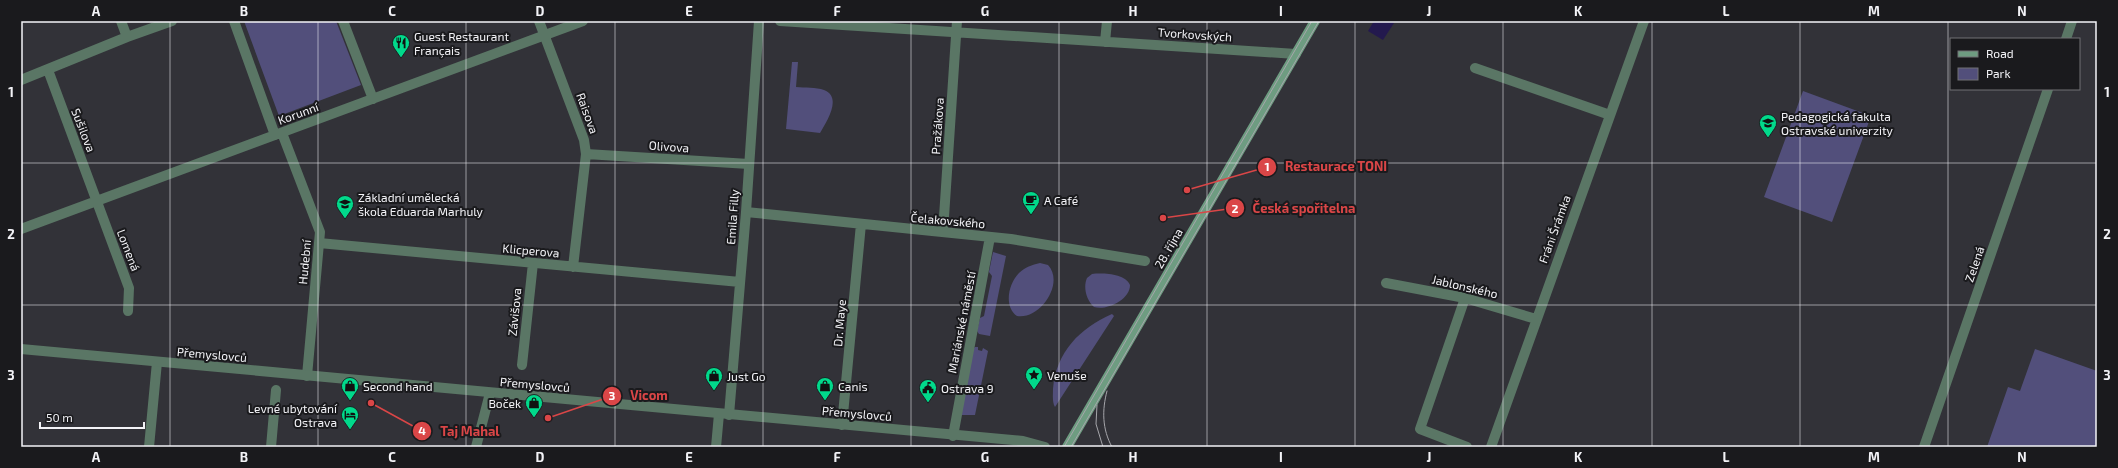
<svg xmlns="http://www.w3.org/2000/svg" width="2118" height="468" viewBox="0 0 2118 468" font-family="'Exo 2',sans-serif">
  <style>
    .green { fill: #524f7b }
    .water { fill: #23194e }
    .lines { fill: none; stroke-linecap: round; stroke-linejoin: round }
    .minor { stroke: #5a7665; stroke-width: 10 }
    .tertiary { stroke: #5a7665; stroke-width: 10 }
    .secondary { stroke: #6e9c81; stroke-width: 10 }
    .tram { stroke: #a6a6ab; stroke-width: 1 }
    .grid { fill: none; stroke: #f3f3f7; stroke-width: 1; stroke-opacity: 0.55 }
    .labels { text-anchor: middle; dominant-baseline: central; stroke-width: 4; stroke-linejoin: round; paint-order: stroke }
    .street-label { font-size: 12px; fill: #f3f3f7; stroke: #1a1a1d }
    .poi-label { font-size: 12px; fill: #f3f3f7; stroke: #1a1a1d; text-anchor: start }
    .leader { fill: none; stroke: #da4647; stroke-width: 1.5 }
    .callout-dot { fill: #da4647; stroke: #1a1a1d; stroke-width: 1.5 }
    .mark-label { font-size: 12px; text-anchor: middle; font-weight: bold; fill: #fff }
    .callout-label { font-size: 13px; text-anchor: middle; font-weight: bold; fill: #da4647; stroke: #1a1a1d; stroke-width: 4; stroke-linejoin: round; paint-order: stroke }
    .neatline { fill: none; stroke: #f3f3f7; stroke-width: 1.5 }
    .grid-label { font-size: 13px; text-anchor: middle; font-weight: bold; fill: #f3f3f7 }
  </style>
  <rect width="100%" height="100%" fill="#323238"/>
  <path class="green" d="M244 21H336L361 85 279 116Z
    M792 62H798L796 87C805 88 816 87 824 90 843 97 826 123 820 133L786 129Z
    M1803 91 1871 116 1832 222 1764 197Z
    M993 252 1006 256 990 336 979 334 977 331 980 318 984 316 992 276 989 272Z
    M1040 263 1048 265C1065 283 1040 320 1017 316 1003 306 1009 283 1019 273 1025 267 1032 265 1040 263Z
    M1092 274C1102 273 1125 273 1130 285 1130 300 1106 311 1094 307 1086 300 1083 287 1087 278Z
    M1112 314 1114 316 1055 407C1052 402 1053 395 1053 389 1056 352 1080 328 1112 314Z
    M975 347H978V350L982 351 983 348 988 351 975 415H960L973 349Z
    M2035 349 2097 371V447H1987L2008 387 2020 391Z"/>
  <path class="water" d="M1374 21H1390L1394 23 1383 40 1368 31Z"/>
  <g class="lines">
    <path class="minor" d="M121 21 127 37
      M234 21 275 135
      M343 21 373 99
      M539 21 584 140 586 154 573 267
      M780 21 1296 54
      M2066 39 2072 21
      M1105 42 1107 21
      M1475 68 1610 115
      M48 70 129 288 128 311
      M21 80 127 37 172 21
      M282 133 320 232 307 376
      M586 154 749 164
      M746 212 1011 239 1145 261
      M21 229 583 21
      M943 232 957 21
      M319 243 740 282
      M1386 283 1465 298 1536 319
      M1465 298 1420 429 1467 447
      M522 365 533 263
      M729 415 746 212 759 21
      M842 425 861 224
      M953 436 990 237
      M149 447 157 362
      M271 447 276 390
      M476 447 490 393
      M716 447 719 414
      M1491 447 1644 21
      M1924 447 2048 89"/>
    <path class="tertiary" d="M21 349 1023 441 1045 447"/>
    <path class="secondary" d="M1067 447 1315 21"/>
    <path class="tram" d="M1107 391C1102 410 1102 429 1112 447
      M1097 405 1096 424 1103 447
      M1064 447 1312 21
      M1071 447 1319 21"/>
  </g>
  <path class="grid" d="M170 21V447M318 21V447M466 21V447M615 21V447M763 21V447M911 21V447M1059 21V447M1207 21V447M1355 21V447M1503 21V447M1652 21V447M1800 21V447M1948 21V447M21 163H2097M21 305H2097"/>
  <defs>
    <symbol id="restaurant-pin" viewBox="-11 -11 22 30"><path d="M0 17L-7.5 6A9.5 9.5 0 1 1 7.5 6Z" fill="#01d98b" stroke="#1a1a1d"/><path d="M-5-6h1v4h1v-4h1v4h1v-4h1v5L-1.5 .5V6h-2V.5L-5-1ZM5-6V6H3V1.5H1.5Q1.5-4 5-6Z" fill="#111"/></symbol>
    <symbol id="university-pin" viewBox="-11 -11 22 30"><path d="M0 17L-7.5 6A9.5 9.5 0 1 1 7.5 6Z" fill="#01d98b" stroke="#1a1a1d"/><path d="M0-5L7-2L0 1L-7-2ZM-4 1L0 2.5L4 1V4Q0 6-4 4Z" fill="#111"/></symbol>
    <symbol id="cafe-pin" viewBox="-11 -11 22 30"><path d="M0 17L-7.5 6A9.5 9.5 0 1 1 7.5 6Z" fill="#01d98b" stroke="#1a1a1d"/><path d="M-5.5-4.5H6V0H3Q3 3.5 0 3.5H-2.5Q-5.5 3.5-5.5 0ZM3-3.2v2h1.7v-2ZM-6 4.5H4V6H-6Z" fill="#111"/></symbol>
    <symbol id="school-pin" viewBox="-11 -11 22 30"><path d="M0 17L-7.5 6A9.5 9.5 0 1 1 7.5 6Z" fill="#01d98b" stroke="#1a1a1d"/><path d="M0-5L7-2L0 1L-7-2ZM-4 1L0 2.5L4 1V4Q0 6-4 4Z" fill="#111"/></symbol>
    <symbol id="sight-pin" viewBox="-11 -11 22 30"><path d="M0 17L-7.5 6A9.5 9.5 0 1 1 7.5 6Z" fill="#01d98b" stroke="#1a1a1d"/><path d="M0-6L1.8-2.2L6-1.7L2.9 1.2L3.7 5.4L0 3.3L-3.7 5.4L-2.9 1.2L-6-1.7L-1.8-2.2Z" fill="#111"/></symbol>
    <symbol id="shop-pin" viewBox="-11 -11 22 30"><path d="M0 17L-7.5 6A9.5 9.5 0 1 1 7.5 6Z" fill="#01d98b" stroke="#1a1a1d"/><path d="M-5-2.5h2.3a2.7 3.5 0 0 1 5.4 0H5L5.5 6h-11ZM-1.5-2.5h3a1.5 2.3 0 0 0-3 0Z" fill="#111"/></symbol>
    <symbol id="civic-pin" viewBox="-11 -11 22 30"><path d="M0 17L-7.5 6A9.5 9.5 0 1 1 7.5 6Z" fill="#01d98b" stroke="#1a1a1d"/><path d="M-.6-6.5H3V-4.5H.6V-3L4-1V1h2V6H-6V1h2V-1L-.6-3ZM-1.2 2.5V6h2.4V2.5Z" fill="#111"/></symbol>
    <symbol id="hotel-pin" viewBox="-11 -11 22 30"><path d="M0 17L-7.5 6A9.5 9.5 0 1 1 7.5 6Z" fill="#01d98b" stroke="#1a1a1d"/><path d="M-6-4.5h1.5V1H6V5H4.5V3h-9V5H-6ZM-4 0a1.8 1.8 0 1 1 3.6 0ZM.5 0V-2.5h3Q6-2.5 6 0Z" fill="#111"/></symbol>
  </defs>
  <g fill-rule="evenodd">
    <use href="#restaurant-pin" x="391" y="33" width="20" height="27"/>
    <use href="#university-pin" x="1758" y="113" width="20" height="27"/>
    <use href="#cafe-pin" x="1021" y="190" width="20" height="27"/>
    <use href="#school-pin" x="335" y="194" width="20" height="27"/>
    <use href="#sight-pin" x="1024" y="365" width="20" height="27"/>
    <use href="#shop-pin" x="704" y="366" width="20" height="27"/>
    <use href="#shop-pin" x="340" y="376" width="20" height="27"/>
    <use href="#shop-pin" x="815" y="376" width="20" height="27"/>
    <use href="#civic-pin" x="918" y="378" width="20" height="27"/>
    <use href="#shop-pin" x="524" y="393" width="20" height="27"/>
    <use href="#hotel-pin" x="340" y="405" width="20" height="27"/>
  </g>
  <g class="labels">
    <g class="street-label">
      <text transform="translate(1195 34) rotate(4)">Tvorkovských</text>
      <text transform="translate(298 113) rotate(-20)">Korunní</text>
      <text transform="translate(588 113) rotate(70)">Raisova</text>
      <text transform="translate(937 126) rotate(-86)">Pražákova</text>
      <text transform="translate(84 130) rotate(69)">Sušilova</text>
      <text transform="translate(669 146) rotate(4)">Olivova</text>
      <text transform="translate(732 217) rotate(-86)">Emila Filly</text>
      <text transform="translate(948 220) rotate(5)">Čelakovského</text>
      <text transform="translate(1554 229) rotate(-70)">Fráni Šrámka</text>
      <text transform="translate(1168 248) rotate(-60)">28. října</text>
      <text transform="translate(129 250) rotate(69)">Lomená</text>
      <text transform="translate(531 250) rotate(5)">Klicperova</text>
      <text transform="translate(304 262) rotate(-85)">Hudební</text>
      <text transform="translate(1974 264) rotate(-71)">Zelená</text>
      <text transform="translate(1465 286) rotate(13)">Jablonského</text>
      <text transform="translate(514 312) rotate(-84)">Závišova</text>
      <text transform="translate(961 322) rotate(-79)">Mariánské náměstí</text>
      <text transform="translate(839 323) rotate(-85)">Dr. Maye</text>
      <text transform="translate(212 354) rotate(5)">Přemyslovců</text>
      <text transform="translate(535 384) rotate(5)">Přemyslovců</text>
      <text transform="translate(857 413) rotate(5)">Přemyslovců</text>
    </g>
    <g class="poi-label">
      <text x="414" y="36">Guest Restaurant<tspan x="414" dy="14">Français</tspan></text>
      <text x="1781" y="116">Pedagogická fakulta<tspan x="1781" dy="14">Ostravské univerzity</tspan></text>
      <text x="358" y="197">Základní umělecká<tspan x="358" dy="14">škola Eduarda Marhuly</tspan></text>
      <text x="1044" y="200">A Café</text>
      <text x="1047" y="375">Venuše</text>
      <text x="727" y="376">Just Go</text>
      <text x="363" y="386">Second hand</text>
      <text x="838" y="386">Canis</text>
      <text x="941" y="388">Ostrava 9</text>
      <text x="521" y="403" text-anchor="end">Boček</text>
      <text x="337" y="408" text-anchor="end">Levné ubytování<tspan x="337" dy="14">Ostrava</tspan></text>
    </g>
  </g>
  <path class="leader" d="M1187 190L1267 167M1163 218L1235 208M548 418L612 396M371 403L422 431"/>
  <g class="callout-dot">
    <circle cx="1187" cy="190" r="4"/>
    <circle cx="1163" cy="218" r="4"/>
    <circle cx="548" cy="418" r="4"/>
    <circle cx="371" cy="403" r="4"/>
    <circle cx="1267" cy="167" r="10"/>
    <circle cx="1235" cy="208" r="10"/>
    <circle cx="612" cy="396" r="10"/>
    <circle cx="422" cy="431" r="10"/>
  </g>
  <g class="mark-label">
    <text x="1267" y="171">1</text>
    <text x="1235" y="213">2</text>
    <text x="612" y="400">3</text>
    <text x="422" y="435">4</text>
  </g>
  <g class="callout-label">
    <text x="1336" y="171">Restaurace TONI</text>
    <text x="1304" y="213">Česká spořitelna</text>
    <text x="649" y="400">Vicom</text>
    <text x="470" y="436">Taj Mahal</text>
  </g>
  <rect width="2118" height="468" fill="none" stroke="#1a1a1d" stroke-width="44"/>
  <rect x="1950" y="38" width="130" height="52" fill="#1a1a1d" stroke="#717174"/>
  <rect x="1958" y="51" width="20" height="6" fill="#6e9c81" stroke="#717174"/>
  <text x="1986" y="58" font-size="12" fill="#f3f3f7">Road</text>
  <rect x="1958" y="68" width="20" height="12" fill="#524f7b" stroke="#717174"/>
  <text x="1986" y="78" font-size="12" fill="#f3f3f7">Park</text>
  <path d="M40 422v6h104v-6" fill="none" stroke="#f3f3f7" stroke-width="2"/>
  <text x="46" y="422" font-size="12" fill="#f3f3f7" stroke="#1a1a1d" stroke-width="3" paint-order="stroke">50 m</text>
  <rect x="22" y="22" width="2074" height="424" class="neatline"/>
  <g class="grid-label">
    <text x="96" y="16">A</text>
    <text x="244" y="16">B</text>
    <text x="392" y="16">C</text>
    <text x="540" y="16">D</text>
    <text x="689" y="16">E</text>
    <text x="837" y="16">F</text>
    <text x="985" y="16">G</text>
    <text x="1133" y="16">H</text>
    <text x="1281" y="16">I</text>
    <text x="1429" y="16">J</text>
    <text x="1578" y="16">K</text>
    <text x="1726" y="16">L</text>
    <text x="1874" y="16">M</text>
    <text x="2022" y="16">N</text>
    <text x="11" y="97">1</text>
    <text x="2107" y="97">1</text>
    <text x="11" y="239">2</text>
    <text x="2107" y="239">2</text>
    <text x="11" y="380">3</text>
    <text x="2107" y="380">3</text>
    <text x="96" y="462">A</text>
    <text x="244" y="462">B</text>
    <text x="392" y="462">C</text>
    <text x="540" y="462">D</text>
    <text x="689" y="462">E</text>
    <text x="837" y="462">F</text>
    <text x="985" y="462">G</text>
    <text x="1133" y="462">H</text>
    <text x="1281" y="462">I</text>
    <text x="1429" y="462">J</text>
    <text x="1578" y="462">K</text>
    <text x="1726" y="462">L</text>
    <text x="1874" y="462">M</text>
    <text x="2022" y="462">N</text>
  </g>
</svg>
